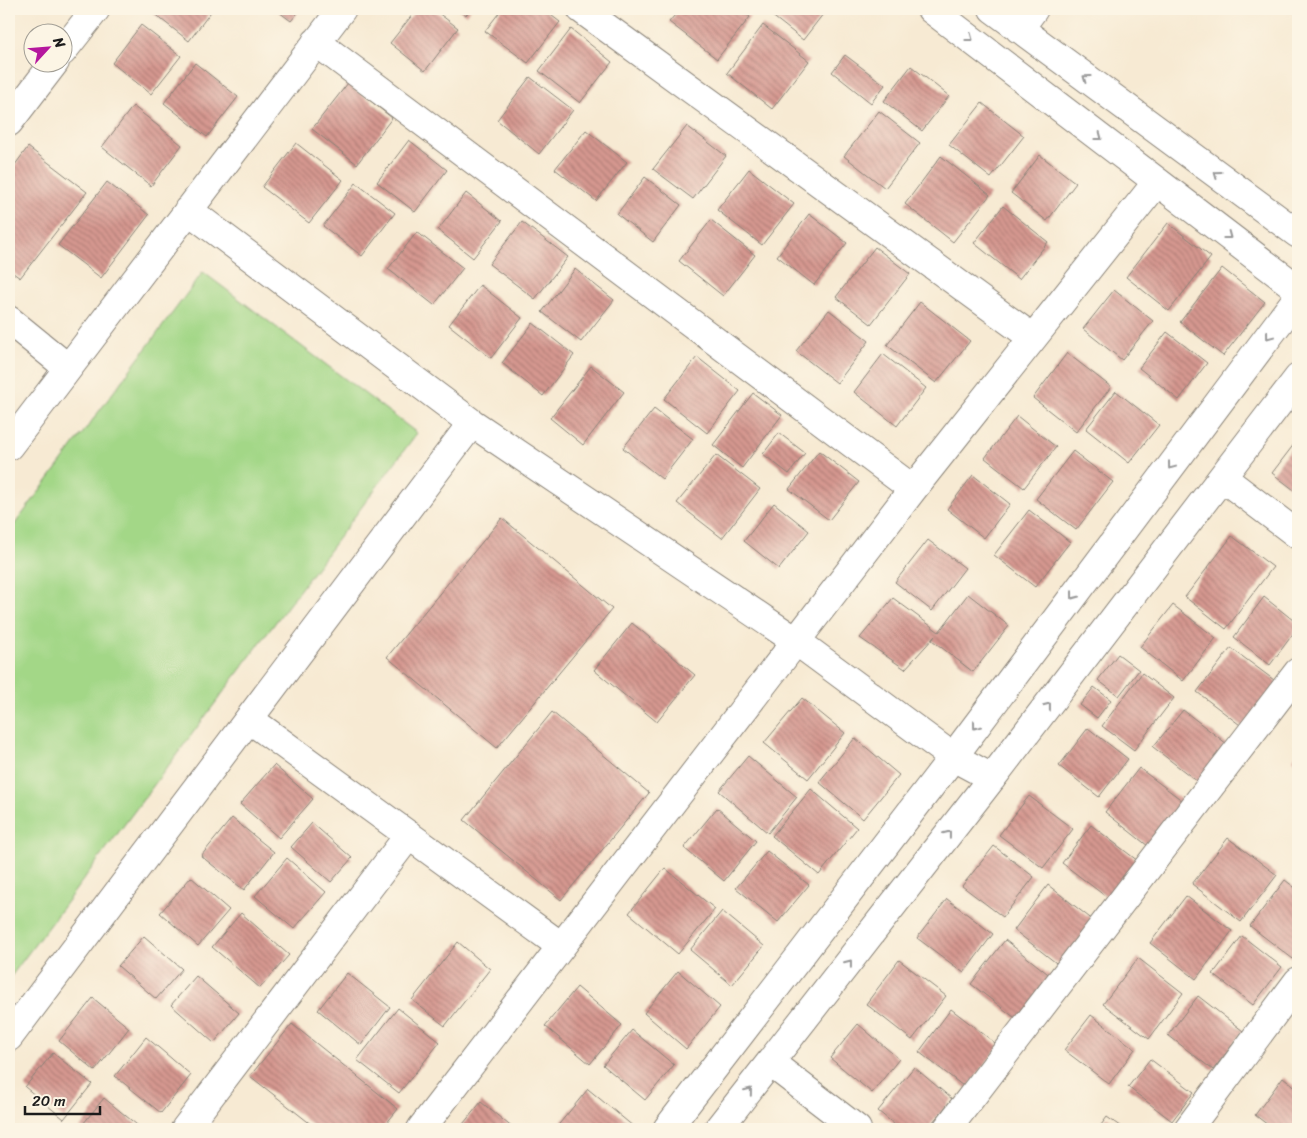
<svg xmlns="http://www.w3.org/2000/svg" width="1307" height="1138" viewBox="0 0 1307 1138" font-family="Sriracha,sans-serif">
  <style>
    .park { fill: #a3d787; stroke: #607a52 }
    .building { fill: url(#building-back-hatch) }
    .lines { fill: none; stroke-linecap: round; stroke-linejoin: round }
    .street-casing { stroke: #8a8378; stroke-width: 30 }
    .secondary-casing { stroke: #8a8378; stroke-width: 30 }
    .street { stroke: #fff; stroke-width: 28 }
    .secondary { stroke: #fff; stroke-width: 28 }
    .oneway { stroke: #999 }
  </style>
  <defs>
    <pattern id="building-back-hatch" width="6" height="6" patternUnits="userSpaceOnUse" patternTransform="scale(1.25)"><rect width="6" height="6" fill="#d69890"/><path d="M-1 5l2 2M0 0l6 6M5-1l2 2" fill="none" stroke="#ad7b75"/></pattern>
  </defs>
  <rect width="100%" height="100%" fill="#fcf5e5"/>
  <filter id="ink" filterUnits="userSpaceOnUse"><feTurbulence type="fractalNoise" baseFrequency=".02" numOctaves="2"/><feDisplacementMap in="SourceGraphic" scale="10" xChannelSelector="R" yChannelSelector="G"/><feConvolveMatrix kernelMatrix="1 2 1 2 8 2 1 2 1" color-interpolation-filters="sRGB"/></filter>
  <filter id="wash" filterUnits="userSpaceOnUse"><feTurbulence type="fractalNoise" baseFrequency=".0096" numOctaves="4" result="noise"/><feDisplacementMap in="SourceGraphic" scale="20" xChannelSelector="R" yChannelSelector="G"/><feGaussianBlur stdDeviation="1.12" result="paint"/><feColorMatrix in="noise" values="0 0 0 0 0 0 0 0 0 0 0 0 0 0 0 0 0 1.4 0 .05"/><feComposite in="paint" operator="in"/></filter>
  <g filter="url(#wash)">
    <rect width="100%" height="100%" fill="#f7ead3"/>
    <path class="park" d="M203 272 417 433 9 979V532Z"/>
    <g id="blocks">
      <path class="building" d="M148 9H213L189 41Z
        M275 9H301L291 21Z
        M417 9H433L458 28 425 71 390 43Z
        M458 9H471L466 15Z
        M502 9H543L560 22 528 63 485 31Z
        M680 9H740L750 17 717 59 669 22Z
        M767 9H827L803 40 766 11Z
        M141 25 181 56 151 94 112 63Z
        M763 25 809 61 772 109 727 73Z
        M571 29 612 62 580 103 539 71Z
        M845 55 885 85 871 103 832 72Z
        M195 63 238 97 207 137 164 103Z
        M911 66 949 96 922 131 884 101Z
        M530 77 573 110 539 154 497 120Z
        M348 83 392 118 357 164 312 129Z
        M982 103 1024 136 991 178 949 145Z
        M133 106 182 145 151 186 102 147Z
        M879 111 920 143 885 188 844 156Z
        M687 126 726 156 693 199 653 169Z
        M586 130 627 162 596 201 555 169Z
        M409 140 447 170 415 212 377 182Z
        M296 143 343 180 309 223 262 187Z
        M28 147 87 192 20 278 9 270V173Z
        M1040 155 1076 183 1047 221 1011 193Z
        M941 156 990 195 953 242 905 204Z
        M749 169 794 204 762 245 717 210Z
        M645 177 681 205 653 242 617 214Z
        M107 182 149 215 101 278 58 245Z
        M356 183 395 213 362 256 323 226Z
        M466 193 502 221 473 258 438 230Z
        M1003 206 1048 242 1019 279 974 243Z
        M809 214 847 243 814 285 777 256Z
        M711 220 755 255 723 296 679 261Z
        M522 222 568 257 535 299 489 264Z
        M1168 223 1211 257 1169 311 1126 277Z
        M417 232 463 268 434 305 388 269Z
        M875 247 910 274 871 324 836 297Z
        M1222 268 1265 302 1223 356 1180 322Z
        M575 269 614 300 581 342 542 312Z
        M480 285 522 318 491 358 449 325Z
        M1114 290 1153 321 1122 360 1083 329Z
        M920 302 970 341 936 383 887 345Z
        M829 310 869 341 837 383 796 351Z
        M533 323 574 355 543 396 502 363Z
        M1167 332 1207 363 1179 400 1139 368Z
        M1067 353 1111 387 1076 432 1033 398Z
        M883 354 926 388 897 426 854 392Z
        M697 357 740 391 707 433 664 399Z
        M591 366 624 392 583 445 550 418Z
        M1116 391 1159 425 1129 463 1086 429Z
        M753 393 782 415 742 468 713 445Z
        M654 409 693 439 662 479 623 448Z
        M1017 416 1056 447 1024 488 985 458Z
        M779 433 805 453 789 474 763 454Z
        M1298 439V493L1272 473Z
        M819 451 859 482 829 520 789 489Z
        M1073 451 1113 482 1076 530 1036 499Z
        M716 455 760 489 722 538 677 503Z
        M973 475 1010 504 984 538 947 509Z
        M774 503 809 531 779 569 744 541Z
        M1029 510 1070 542 1035 587 994 555Z
        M502 518 612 609 497 748 387 657Z
        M1232 536 1273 567 1226 629 1185 597Z
        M928 540 965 568 932 611 895 582Z
        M968 594 1009 626 973 672 932 640 935 636 905 669 860 638 893 598 939 632Z
        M1264 597 1298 624V627L1270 665 1234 637Z
        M1173 605 1216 638 1183 681 1140 647Z
        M632 623 695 675 657 722 594 670Z
        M1231 648 1278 683 1244 728 1197 692Z
        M1118 654 1139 670 1119 696 1098 680Z
        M1142 673 1174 698 1134 750 1102 726Z
        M1094 687 1111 700 1097 718 1080 705Z
        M802 698 845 733 808 779 764 743Z
        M1183 710 1227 744 1198 782 1153 747Z
        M552 712 649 793 561 900 464 820Z
        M1088 728 1128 759 1099 797 1059 766Z
        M855 738 899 775 863 819 819 782Z
        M1298 752V764L1293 759Z
        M748 756 797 797 768 833 719 791Z
        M274 765 313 799 279 838 240 804Z
        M1139 768 1183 801 1148 846 1105 812Z
        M811 789 857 828 819 875 772 836Z
        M1029 796 1073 829 1043 868 999 835Z
        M717 808 756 841 724 881 684 848Z
        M232 818 274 852 244 890 201 856Z
        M312 823 352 858 331 882 291 847Z
        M1091 825 1138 861 1109 899 1062 863Z
        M1228 838 1277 875 1241 922 1192 884Z
        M994 846 1034 877 1003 917 962 886Z
        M767 851 809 885 778 922 736 888Z
        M287 858 326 892 294 929 255 896Z
        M665 868 715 909 678 954 629 913Z
        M191 877 229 910 198 946 160 913Z
        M1285 880 1298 890V953L1293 959 1250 926Z
        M1048 885 1094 921 1060 966 1014 930Z
        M1186 896 1232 931 1196 979 1150 943Z
        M947 899 993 934 964 973 917 938Z
        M722 911 764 946 732 985 690 950Z
        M241 913 289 955 260 988 212 947Z
        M144 936 182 969 156 999 118 966Z
        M1242 936 1282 967 1253 1005 1213 974Z
        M1005 940 1052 977 1019 1021 971 984Z
        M458 942 490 969 445 1026 412 1000Z
        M1138 958 1183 993 1149 1039 1103 1004Z
        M899 960 946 996 912 1040 866 1004Z
        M678 971 720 1007 686 1049 644 1013Z
        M347 973 390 1007 361 1045 318 1010Z
        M196 976 239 1013 214 1043 171 1005Z
        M577 987 622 1025 590 1064 545 1026Z
        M1198 996 1243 1031 1213 1070 1168 1035Z
        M93 998 129 1028 95 1071 59 1041Z
        M398 1008 440 1042 399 1093 357 1060Z
        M951 1009 999 1046 967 1089 919 1052Z
        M1091 1015 1135 1049 1109 1084 1064 1050Z
        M292 1024 398 1109 382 1129H317L250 1076Z
        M858 1024 899 1059 872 1093 830 1058Z
        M632 1030 674 1065 645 1100 603 1065Z
        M146 1037 191 1075 161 1113 115 1076Z
        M53 1053 92 1084 64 1119 25 1087Z
        M1150 1059 1194 1092 1172 1121 1128 1087Z
        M914 1067 952 1099 927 1129H900L878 1111Z
        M1283 1077 1298 1089V1129H1273L1255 1115Z
        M588 1089 634 1127 632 1129H555Z
        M104 1098 142 1129H79Z
        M481 1102 514 1129H459Z
        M1107 1117 1124 1129H1098Z"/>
    </g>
  </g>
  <g filter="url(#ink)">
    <use href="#blocks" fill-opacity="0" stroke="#8a8378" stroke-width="1"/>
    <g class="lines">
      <defs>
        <path id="street" d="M581 9 1033 338
          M316 42 913 489
          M62 52 96 9
          M9 122 55 62
          M188 210 472 423 796 641 953 757 992 778
          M9 320 68 368
          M9 446 342 9
          M1223 478 1298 535
          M249 719 561 946
          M9 1037 472 423
          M771 1063 857 1129
          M185 1129 409 835
          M421 1129 913 489 1157 182
          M667 1129 953 757 1298 297
          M718 1129 992 778 1298 378
          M947 1129 1298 672
          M1188 1129 1298 981"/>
        <path id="secondary" d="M931 9 1298 289
          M993 9 1298 234
          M1019 29 1034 9"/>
      </defs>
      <use href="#street" class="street-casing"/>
      <use href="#secondary" class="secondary-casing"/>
      <use href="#street" class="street"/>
      <use href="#secondary" class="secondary"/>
    </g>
    <defs><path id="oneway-chevron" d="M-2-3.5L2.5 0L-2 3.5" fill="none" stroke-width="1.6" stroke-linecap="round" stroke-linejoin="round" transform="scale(1.25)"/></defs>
    <g class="oneway">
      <use href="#oneway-chevron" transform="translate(970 38) rotate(37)"/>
      <use href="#oneway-chevron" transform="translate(1086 78) rotate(-144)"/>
      <use href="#oneway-chevron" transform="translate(1099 137) rotate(37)"/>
      <use href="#oneway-chevron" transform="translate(1217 174) rotate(-144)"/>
      <use href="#oneway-chevron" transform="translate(1228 236) rotate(37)"/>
      <use href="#oneway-chevron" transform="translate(1269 336) rotate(127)"/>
      <use href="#oneway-chevron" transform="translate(1171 466) rotate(127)"/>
      <use href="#oneway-chevron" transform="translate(1074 596) rotate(127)"/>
      <use href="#oneway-chevron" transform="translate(1048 706) rotate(-52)"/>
      <use href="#oneway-chevron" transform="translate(976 726) rotate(127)"/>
      <use href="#oneway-chevron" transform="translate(948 834) rotate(-52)"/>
      <use href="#oneway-chevron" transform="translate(849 963) rotate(-52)"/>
      <use href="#oneway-chevron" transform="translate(749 1091) rotate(-51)"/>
    </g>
  </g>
  <rect width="1307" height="1138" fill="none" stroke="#fcf5e5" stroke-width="30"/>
  <g transform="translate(48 48) rotate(64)"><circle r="24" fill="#fcf5e5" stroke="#a29e95"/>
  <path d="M0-4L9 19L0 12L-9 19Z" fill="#b5179e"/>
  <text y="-8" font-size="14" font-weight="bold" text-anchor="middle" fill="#1c1c1c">N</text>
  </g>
  <path d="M25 1106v8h75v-8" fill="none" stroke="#1c1c1c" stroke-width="2.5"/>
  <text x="32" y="1106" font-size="15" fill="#1c1c1c" stroke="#fcf5e5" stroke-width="4" paint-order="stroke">20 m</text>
</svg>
